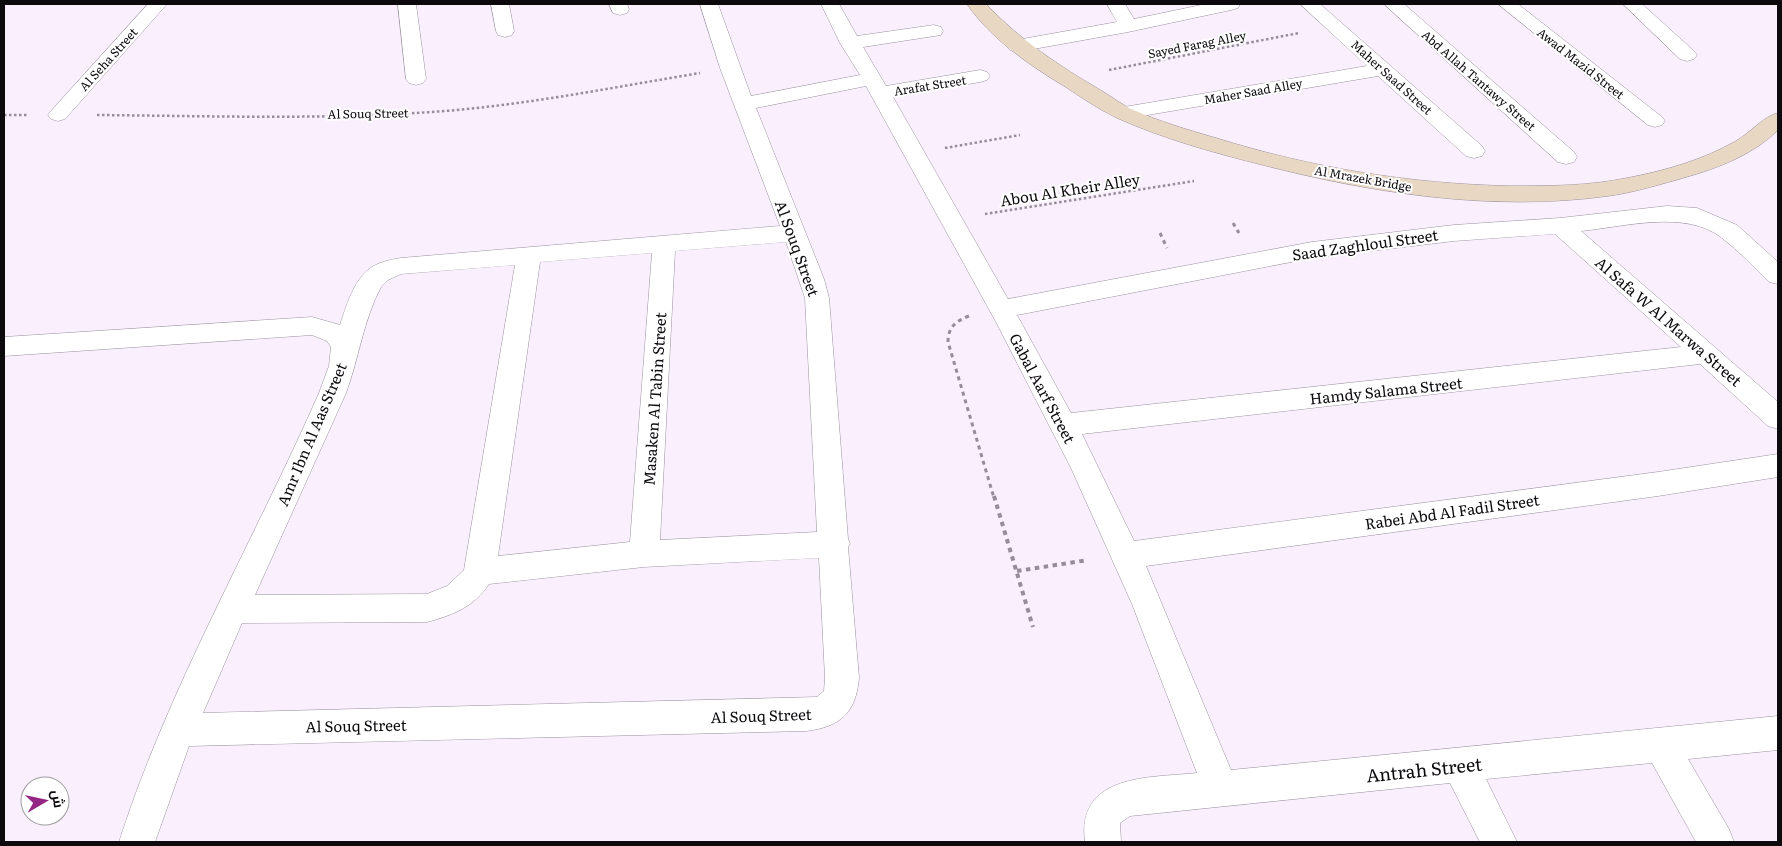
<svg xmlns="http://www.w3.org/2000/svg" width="1782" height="846" viewBox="0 0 1782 846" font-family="Literata,Cairo,serif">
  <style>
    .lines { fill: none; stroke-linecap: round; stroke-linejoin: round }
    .street-casing { stroke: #9a919f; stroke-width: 1 }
    .secondary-casing { stroke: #9a919f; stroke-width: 1 }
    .path-far2 { stroke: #958e98; stroke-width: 2.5; stroke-dasharray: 2.5 2.5; stroke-linecap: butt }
    .path-far1 { stroke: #958e98; stroke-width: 3; stroke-dasharray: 4 4; stroke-linecap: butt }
    .path { stroke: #958e98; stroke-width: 4; stroke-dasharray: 4.5 4.5; stroke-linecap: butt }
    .street { fill: #fff; fill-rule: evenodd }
    .secondary { fill: #e8d7c2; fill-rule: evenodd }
    .labels { text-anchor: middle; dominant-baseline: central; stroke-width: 4; stroke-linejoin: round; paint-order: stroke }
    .far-street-label { font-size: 12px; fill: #0d0a0e; stroke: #fff }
    .street-label { font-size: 15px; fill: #0d0a0e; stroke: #fff }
    .near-street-label { font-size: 18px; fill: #0d0a0e; stroke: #fff }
  </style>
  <rect width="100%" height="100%" fill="#f9effd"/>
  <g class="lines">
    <defs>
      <path id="street" d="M148 4H167L65 119 58 121 51 119 48 115 51 111Z
        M398 4H416L426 79 423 83 416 85 409 83 406 79Z
        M491 4H509L514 31 512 35 505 37 498 35 496 31Z
        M609 4H627L629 9 627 13 620 15 613 13Z
        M700 4H718L751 96 860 75 840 43 821 4H839L857 36 934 25 941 27 943 31 941 35 863 47 886 86 980 70 987 72 990 76 987 80 980 82 893 97 1008 299 1312 242 1454 225 1560 218 1667 206 1697 208 1737 225 1778 262V284L1769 282C1754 267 1739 251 1722 238 1686 209 1623 227 1581 231L1778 402V429L1768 426 1700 364 1082 434 1134 541 1658 472 1778 454V477L1658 496 1146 566 1231 770 1778 716V750L1688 759 1729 829 1734 842H1696L1652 763 1486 779 1517 842H1480L1450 783 1130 816 1120 823 1121 842H1085C1076 773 1151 778 1197 773L1132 604 1071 468 996 322 866 86 756 108 824 279 829 298 848 539 850 544 848 547 859 678C856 713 840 727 806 731L189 746 155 842H119C169 686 253 543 319 393L329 366 331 347 327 341 312 335 4 356V337L312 317 340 325C346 307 353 282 368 270 377 262 390 260 401 258L780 226 720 68ZM1555 234 1681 347 1071 413 1017 315 1312 258 1454 241ZM786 242 805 298 817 532 660 540 675 251ZM652 253 630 542 498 556 540 262ZM515 265 464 570 447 586 427 594 255 595 346 393C359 358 363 321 381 287L388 280 401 274ZM819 558 825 678 824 691 817 697 203 713 242 623 427 622C453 615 474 607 489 584L644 567Z
        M1107 4H1125L1134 19 1206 4H1240L1238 8 1231 10 1128 32 1017 52 1010 50 1007 46 1010 42 1017 40 1117 22Z
        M1300 4H1320L1482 146 1485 151 1482 156 1474 158 1466 156 1378 76 1124 119 1117 117 1114 113 1117 109 1124 107 1367 66Z
        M1384 4H1404L1574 152 1577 157 1574 162 1566 164 1558 162Z
        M1498 4H1518L1662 117 1665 121 1662 125 1655 127 1648 125Z
        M1623 4H1642L1694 51 1697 55 1694 59 1687 61 1680 59Z"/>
      <path id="secondary" d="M967 4H986C1020 40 1059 66 1102 91 1112 97 1121 104 1131 109 1158 121 1188 130 1216 138 1312 168 1411 184 1511 186 1549 186 1589 186 1627 178 1664 171 1703 160 1736 141 1750 133 1764 116 1778 113V130C1751 157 1712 170 1676 180 1654 186 1631 193 1608 196 1492 212 1371 193 1259 164 1211 152 1162 138 1117 118 1098 109 1081 97 1064 86 1029 65 990 38 967 4Z"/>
    </defs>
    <use href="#street" class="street-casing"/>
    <use href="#secondary" class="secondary-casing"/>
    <path class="path-far2" d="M1109 70 1299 33
      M4 115H28
      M97 115C213 116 329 120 445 111 531 104 615 87 700 73
      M945 148 1020 135
      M985 214 1194 181"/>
    <path class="path-far1" d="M1233 223 1239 233
      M1160 233 1167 248
      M969 316C956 321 948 327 948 342L994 498"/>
    <path class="path" d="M994 496 1033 627
      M1017 571 1088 560"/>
    <use href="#street" class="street"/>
    <use href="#secondary" class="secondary"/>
  </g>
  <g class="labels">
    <g class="far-street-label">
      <text transform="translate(1197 44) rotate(-11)">Sayed Farag Alley</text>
      <text transform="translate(108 59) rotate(-48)">Al Seha Street</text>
      <text transform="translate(1581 63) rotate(38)">Awad Mazid Street</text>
      <text transform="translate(1392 77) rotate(42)">Maher Saad Street</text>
      <text transform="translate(1479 80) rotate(41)">Abd Allah Tantawy Street</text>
      <text transform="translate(930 85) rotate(-9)">Arafat Street</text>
      <text transform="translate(1253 91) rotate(-10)">Maher Saad Alley</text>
      <text transform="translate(368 113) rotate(-1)">Al Souq Street</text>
      <text transform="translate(1363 178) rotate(10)">Al Mrazek Bridge</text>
    </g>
    <g class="street-label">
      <text transform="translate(1070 189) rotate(-9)">Abou Al Kheir Alley</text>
      <text transform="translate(1365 244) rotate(-8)">Saad Zaghloul Street</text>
      <text transform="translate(798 248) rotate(70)">Al Souq Street</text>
      <text transform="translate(1669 321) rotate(41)">Al Safa W Al Marwa Street</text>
      <text transform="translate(1043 388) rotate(62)">Gabal Aarf Street</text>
      <text transform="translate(1386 390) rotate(-6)">Hamdy Salama Street</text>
      <text transform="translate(654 399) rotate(-86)">Masaken Al Tabin Street</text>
      <text transform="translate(311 434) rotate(-67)">Amr Ibn Al Aas Street</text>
      <text transform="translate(1452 511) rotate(-8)">Rabei Abd Al Fadil Street</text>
      <text transform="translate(761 715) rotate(-2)">Al Souq Street</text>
      <text transform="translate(356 725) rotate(-1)">Al Souq Street</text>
    </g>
    <g class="near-street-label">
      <text transform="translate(1424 769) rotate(-6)">Antrah Street</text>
    </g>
  </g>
  <rect width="1782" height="846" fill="none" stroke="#0d0a0e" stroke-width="10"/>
  <g transform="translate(45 801) rotate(81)"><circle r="24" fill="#ffffff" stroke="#9e9d9f"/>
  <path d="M0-4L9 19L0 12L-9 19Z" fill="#962686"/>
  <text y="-8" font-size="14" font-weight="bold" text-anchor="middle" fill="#0d0a0e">ش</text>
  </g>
</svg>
